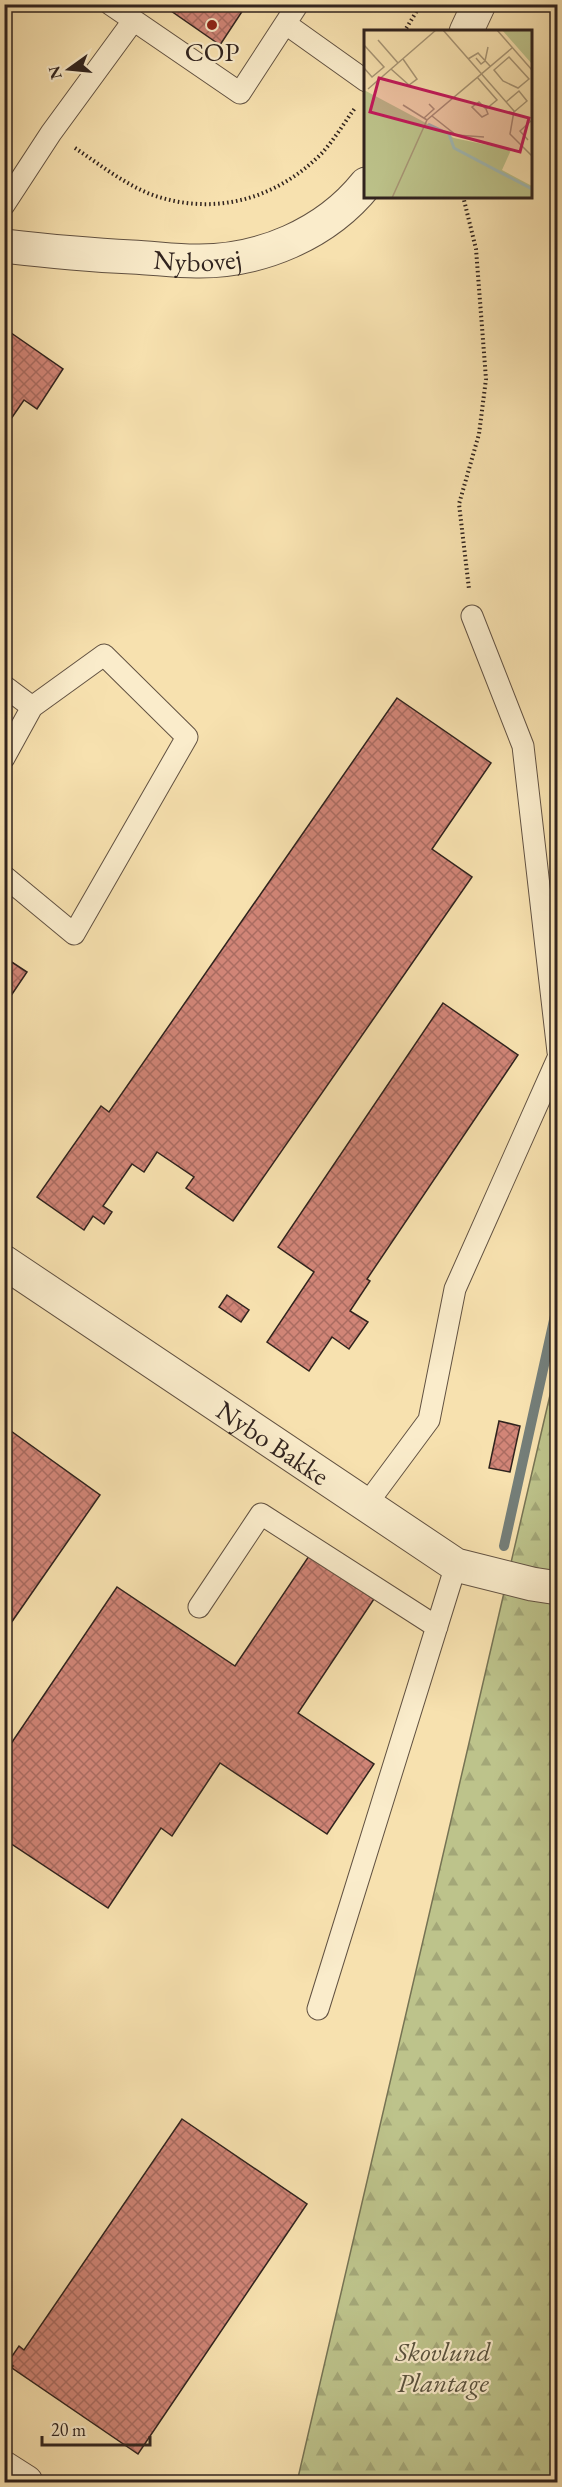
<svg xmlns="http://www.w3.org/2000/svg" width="562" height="2487" viewBox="0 0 562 2487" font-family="'EB Garamond',serif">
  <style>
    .forest { fill: url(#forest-firs); stroke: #767354; stroke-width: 1.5 }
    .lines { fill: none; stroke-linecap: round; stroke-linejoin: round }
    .stream { stroke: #747e79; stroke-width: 10 }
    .building { fill: url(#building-cross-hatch); stroke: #30231e; stroke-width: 1.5 }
    .lane-casing { stroke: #625242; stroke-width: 23 }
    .street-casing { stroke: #625242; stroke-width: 35 }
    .path { stroke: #30231e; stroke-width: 4; stroke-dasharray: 1.5 3; stroke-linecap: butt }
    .lane { stroke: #faeccb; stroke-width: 21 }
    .street { stroke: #faeccb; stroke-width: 33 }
    .poi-dot { fill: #8f2418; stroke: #faeccb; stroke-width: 2 }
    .labels { text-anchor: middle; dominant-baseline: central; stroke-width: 4.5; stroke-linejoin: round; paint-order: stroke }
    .poi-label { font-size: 27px; fill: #30231e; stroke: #faeccb }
    .street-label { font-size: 27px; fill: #30231e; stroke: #faeccb }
    .park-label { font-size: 27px; font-style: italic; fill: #5a533f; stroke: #faeccb }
    .inset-river { fill: none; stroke: #a1bbb6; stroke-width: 3 }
    .inset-road { fill: none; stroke: #a79575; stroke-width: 1.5 }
    .view { fill: #c2185b; fill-opacity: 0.15; stroke: #c2185b; stroke-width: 3 }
    .inset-edge { fill: none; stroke: #30231e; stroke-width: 3 }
  </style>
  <defs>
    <pattern id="forest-firs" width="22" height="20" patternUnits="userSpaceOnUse" patternTransform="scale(1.5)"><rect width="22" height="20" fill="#bdc38b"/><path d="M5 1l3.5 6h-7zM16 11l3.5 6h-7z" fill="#a3a778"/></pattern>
    <pattern id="building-cross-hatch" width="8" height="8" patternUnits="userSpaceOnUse" patternTransform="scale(1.5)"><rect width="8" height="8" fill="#d18577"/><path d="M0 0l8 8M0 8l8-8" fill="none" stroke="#aa6c61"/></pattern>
  </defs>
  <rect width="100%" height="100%" fill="#f7e1af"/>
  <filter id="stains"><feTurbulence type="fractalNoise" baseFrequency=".00333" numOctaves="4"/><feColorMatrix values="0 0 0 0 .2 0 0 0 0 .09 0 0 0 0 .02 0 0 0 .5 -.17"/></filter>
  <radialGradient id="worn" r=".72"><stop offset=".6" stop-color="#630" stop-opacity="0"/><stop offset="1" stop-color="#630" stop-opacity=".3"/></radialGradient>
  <path class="forest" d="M557 1365V2482H297Z"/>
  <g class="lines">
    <path class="stream" d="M504 1546 558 1302"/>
  </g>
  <path class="building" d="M161 4H247L220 45Z
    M4 328 63 369 37 409 24 400 4 429Z
    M397 698 491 763 432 849 472 877 233 1221 186 1188 194 1177 157 1152 144 1172 132 1164 103 1206 112 1212 104 1224 93 1216 84 1230 37 1197 101 1106 109 1112Z
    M4 957 27 972 4 1006Z
    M443 1003 518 1055 367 1279 370 1281 350 1311 368 1322 349 1349 332 1337 309 1371 267 1342 314 1272 278 1247Z
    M227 1295 249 1310 241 1322 219 1307Z
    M499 1421 520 1426 510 1472 489 1468Z
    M4 1426 100 1495 4 1633Z
    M309 1556 374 1599 298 1713 374 1764 327 1834 220 1763 172 1836 161 1828 108 1908 4 1839V1754L117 1587 235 1666Z
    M182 2119 307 2204 138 2454 12 2368 13 2366 8 2362 19 2346 24 2350Z"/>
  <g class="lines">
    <defs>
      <path id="lane" d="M110 4 240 93 298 4
        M286 24 366 81
        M4 205 51 133 133 21
        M472 616 523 746 558 1052
        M4 686 32 707
        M4 758 32 707 104 655 187 737 74 934 4 876
        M366 1505 429 1420 455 1289 558 1058
        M199 1607 261 1514 437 1627
        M318 2009 456 1565"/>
      <g id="street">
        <path d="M466 32 479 4"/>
        <path id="s1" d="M4 246C47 251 90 255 132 257 154 258 175 261 196 261 260 262 326 234 366 184"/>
        <path id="s2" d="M4 1262 456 1565 532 1584 558 1588"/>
        <path d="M4 2468 26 2482"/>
      </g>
    </defs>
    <use href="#lane" class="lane-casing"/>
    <use href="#street" class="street-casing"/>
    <path class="path" d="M404 32 421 4
      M75 148C99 164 123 183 150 194 212 217 276 200 322 153 334 140 344 123 355 108
      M463 196 476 249 486 379 479 434 459 504 469 589"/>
    <use href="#lane" class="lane"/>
    <use href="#street" class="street"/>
  </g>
  <circle class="poi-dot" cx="212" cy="25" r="6"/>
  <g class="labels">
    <g class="poi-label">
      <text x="212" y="51">COP</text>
    </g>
    <g class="street-label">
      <text stroke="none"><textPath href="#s1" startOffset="194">Nybovej</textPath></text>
      <text stroke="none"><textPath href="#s2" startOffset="324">Nybo Bakke</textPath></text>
    </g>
    <g class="park-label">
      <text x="443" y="2351">Skovlund<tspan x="443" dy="31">Plantage</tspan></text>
    </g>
  </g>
  <g transform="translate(364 30)">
    <rect width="168" height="168" fill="#f7e1af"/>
    <path d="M138 0H168V34ZM0 60 90 108 147 120 138 140 168 156V168H0Z" fill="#bdc38b"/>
    <path class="inset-river" d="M64 94 85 104 90 118 168 159"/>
    <path class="inset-road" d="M79 0 150 81 146 104 168 126M133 0 168 40M14 10 34 33M0 15 20 37 8 47 0 38M145 27 165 49 154 58 139 51 130 40ZM112 28 117 34 121 31 124 17M104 29 114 23 126 36M27 39 45 55 53 49 39 29M113 47 133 70 122 79 115 72 108 77 118 87 124 84 122 79M4 59 72 0M142 72 155 61 163 71 150 82M39 75 63 90M68 86 92 105 120 107M60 88 70 79 65 74M164 110 156 101 168 90M28 168 63 90 148 18"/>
    <path class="view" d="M15 48 165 88 156 122 6 82Z"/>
    <rect width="168" height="168" class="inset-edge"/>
  </g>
  <rect width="562" height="2487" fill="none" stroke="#f7e1af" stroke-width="24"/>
  <rect x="6" y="6" width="550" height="2475" fill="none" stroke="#30231e" stroke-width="3"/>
  <rect x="12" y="12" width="538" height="2463" fill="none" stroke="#30231e" stroke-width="1.5"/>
  <g transform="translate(69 69) rotate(255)" stroke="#faeccb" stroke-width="4.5" paint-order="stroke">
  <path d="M0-4.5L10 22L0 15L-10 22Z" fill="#30231e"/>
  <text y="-9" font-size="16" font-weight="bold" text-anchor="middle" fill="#30231e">N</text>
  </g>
  <path d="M42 2436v9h108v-9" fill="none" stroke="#30231e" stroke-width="3"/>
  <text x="51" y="2436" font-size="18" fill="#30231e" stroke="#faeccb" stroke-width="4.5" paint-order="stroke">20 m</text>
  <rect width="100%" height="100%" filter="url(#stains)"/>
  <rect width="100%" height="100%" fill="url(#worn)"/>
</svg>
